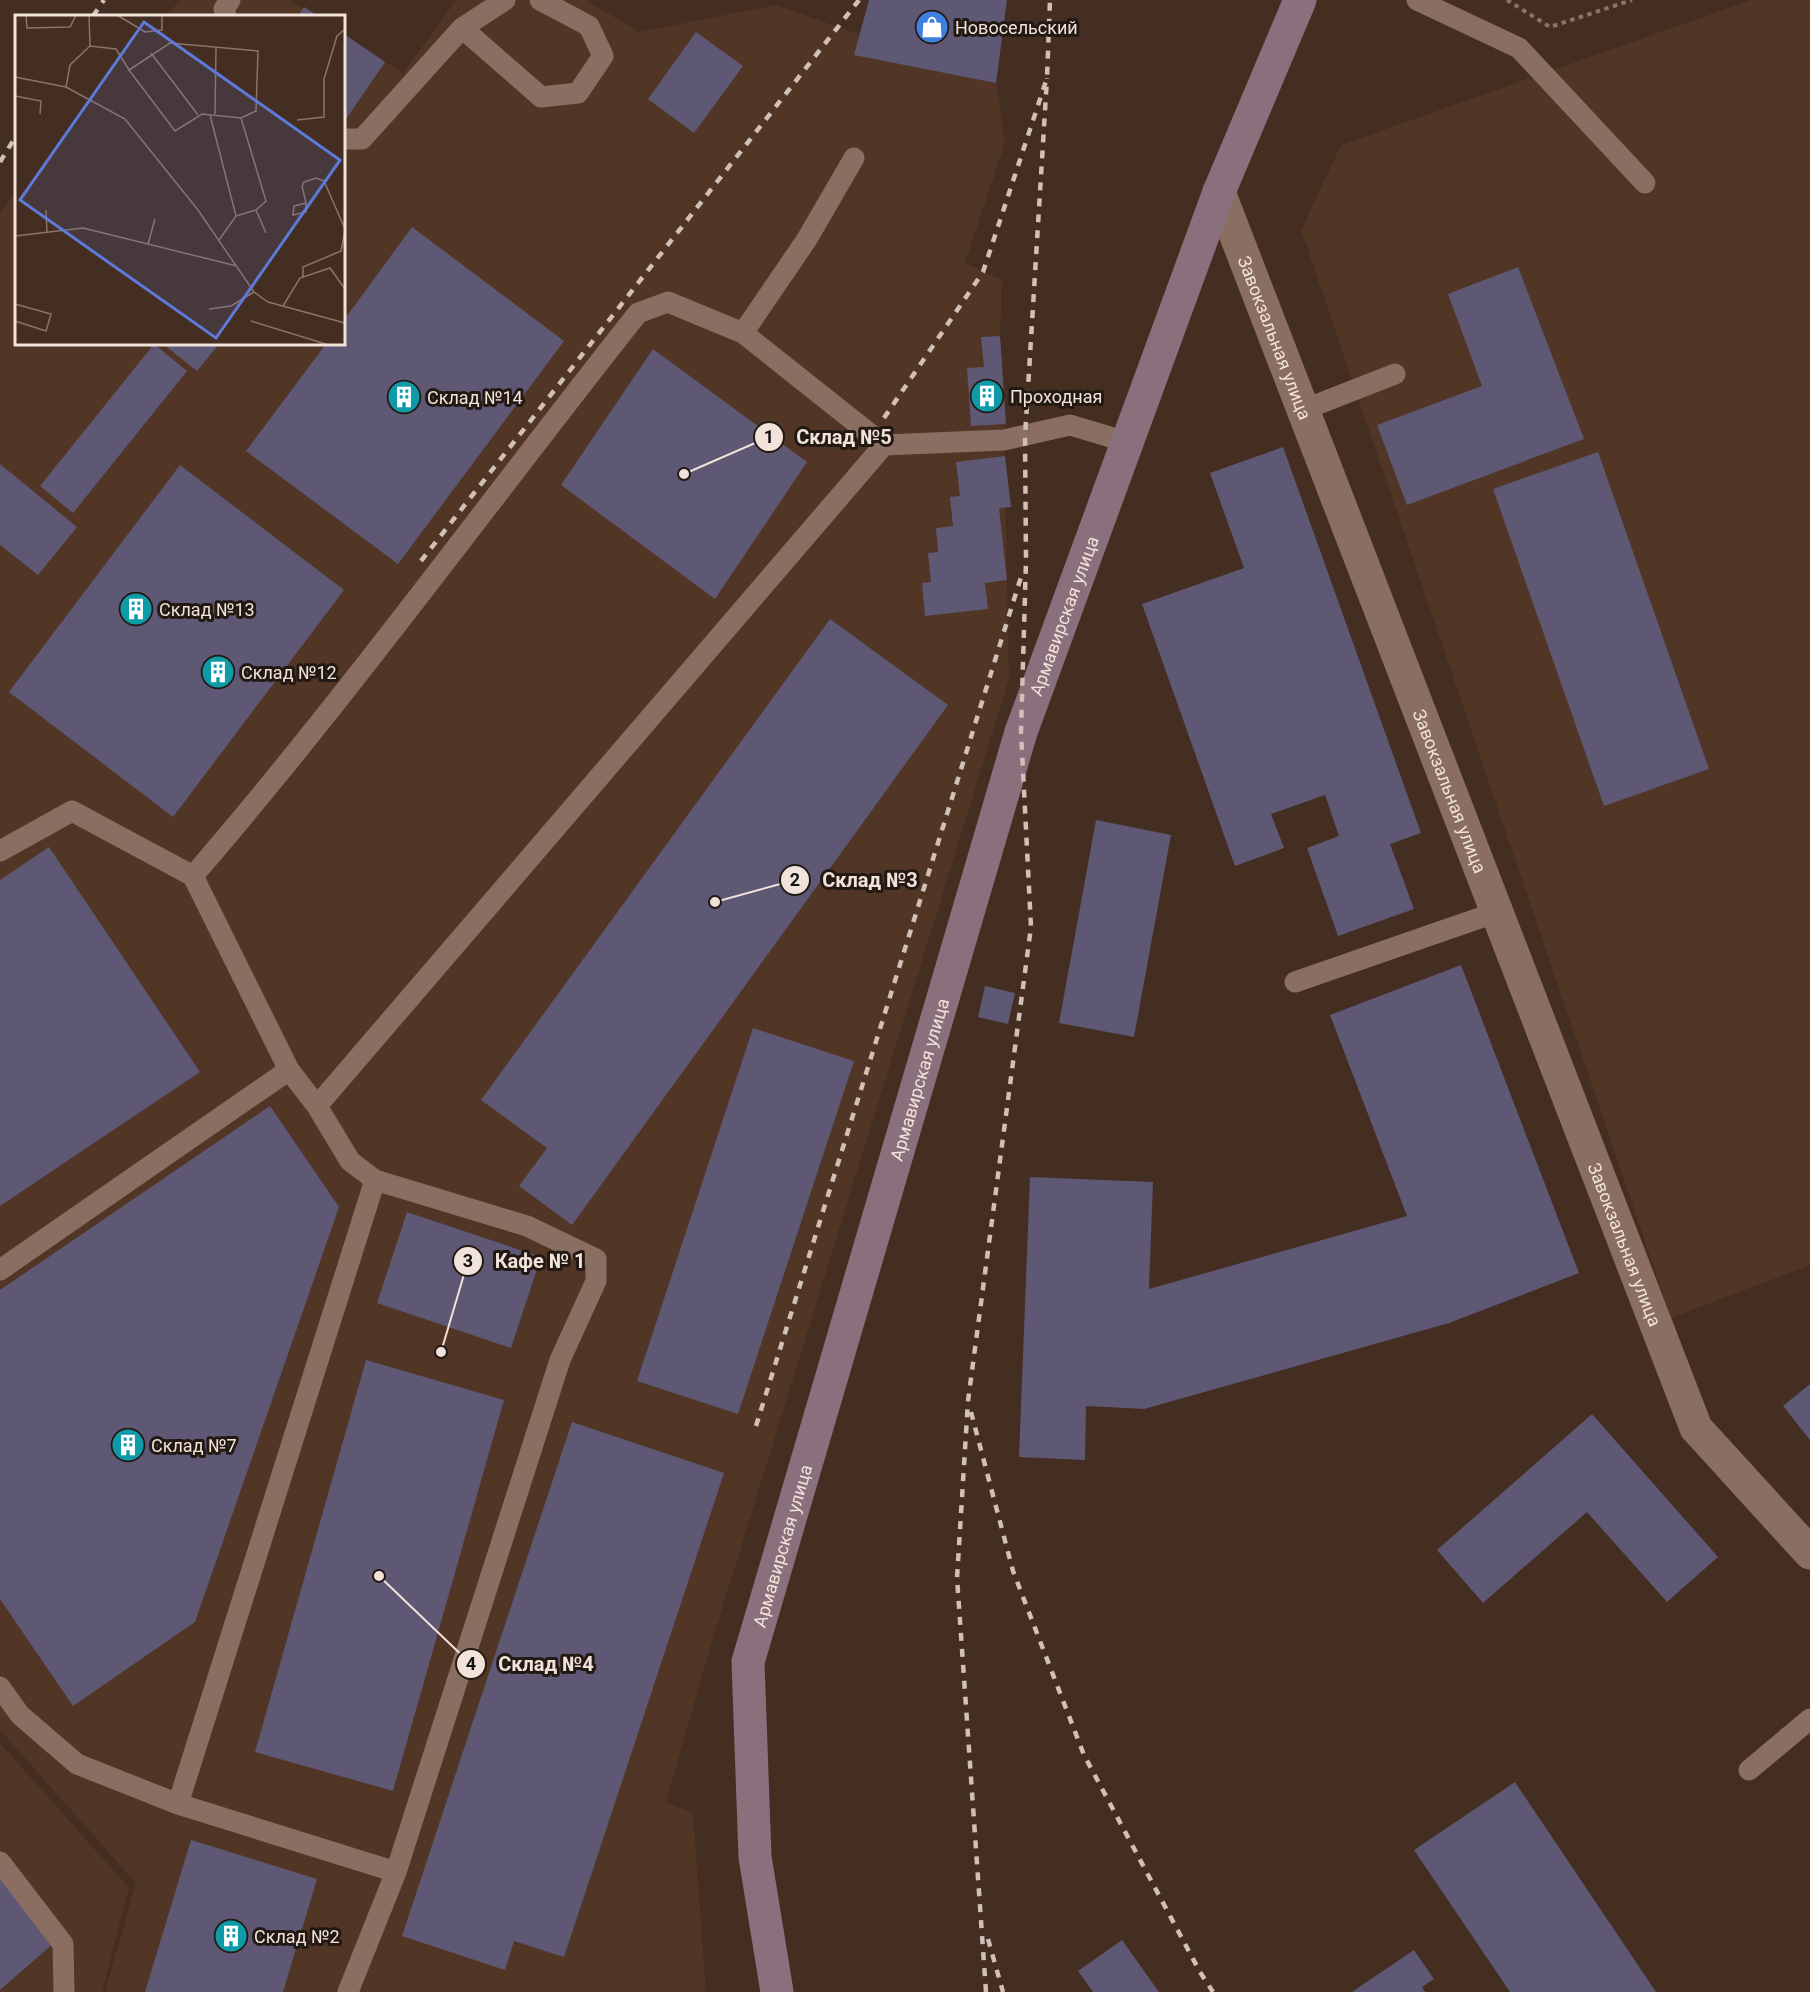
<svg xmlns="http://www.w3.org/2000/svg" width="1810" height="1992" viewBox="0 0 1810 1992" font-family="Roboto,sans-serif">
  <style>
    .built { fill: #513525 }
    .building { fill: #5e5875 }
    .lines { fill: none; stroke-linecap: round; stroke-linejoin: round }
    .path { stroke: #887469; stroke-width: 4; stroke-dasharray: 4.5 4.5; stroke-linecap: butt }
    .service { stroke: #896e61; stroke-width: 21 }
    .minor { stroke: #896e61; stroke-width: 33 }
    .secondary { stroke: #8a6f7c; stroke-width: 33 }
    .rail { stroke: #d1c0b7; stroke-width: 4.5; stroke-dasharray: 8 8; stroke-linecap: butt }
    .labels { text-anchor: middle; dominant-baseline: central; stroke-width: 6; stroke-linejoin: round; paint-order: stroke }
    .poi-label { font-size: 18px; fill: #f1e2da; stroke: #231913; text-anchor: start }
    .street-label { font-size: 18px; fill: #f1e2da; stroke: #231913 }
    .inset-road { fill: none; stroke: #89756b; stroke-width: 1.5 }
    .view { fill: #5d7ad9; fill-opacity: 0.15; stroke: #5d7ad9; stroke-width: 3 }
    .inset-edge { fill: none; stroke: #f1e2da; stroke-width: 3 }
    .leader { fill: none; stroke: #f1e2da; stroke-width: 2 }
    .callout-dot { fill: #f1e2da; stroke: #231913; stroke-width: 2 }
    .mark-label { font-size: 18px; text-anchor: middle; font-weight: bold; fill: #111 }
    .callout-label { font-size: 20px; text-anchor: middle; font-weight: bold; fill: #f1e2da; stroke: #231913; stroke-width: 6; stroke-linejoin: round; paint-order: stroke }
  </style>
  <rect width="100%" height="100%" fill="#442d21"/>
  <path class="built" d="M180 0H289L315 16H166Z
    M456 0H586L639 32 776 5 996 83 1005 143 965 263 1002 280 1000 336 1006 424 1004 440 1009 679 713 1638 666 1802 693 1813 706 1992H105L136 1883 0 1730V212L16 192V344H344V35L403 73Z
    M1751 0H1810V1265L1671 1318 1301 230 1341 145Z
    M0 1743 129 1888 102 1992H0Z"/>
  <path class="building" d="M869 0H1007L996 83 854 55Z
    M304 7 318 16H298Z
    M696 32 743 66 694 133 648 99Z
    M344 34 385 62 344 122Z
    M412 227 564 341 398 564 246 451 326 344H344V320Z
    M1518 267 1584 439 1407 505 1377 425 1482 386 1448 294Z
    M1000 336 1006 424 971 426 967 368 984 367 981 337Z
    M154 344 187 371 73 513 40 486Z
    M163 344H219L197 371Z
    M653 349 807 462 715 599 561 485Z
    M1283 447 1421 833 1390 844 1414 909 1338 936 1307 848 1339 836 1325 795 1271 814 1284 848 1235 866 1142 604 1244 568 1210 473Z
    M1598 452 1709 769 1604 806 1493 489Z
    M1005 456 1011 507 999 508 1007 580 985 583 988 609 925 616 922 583 931 582 928 553 938 552 936 528 953 526 950 497 960 496 956 462Z
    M0 464 77 527 38 575 0 545Z
    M180 465 344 590 173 817 9 692Z
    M830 619 948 705 572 1225 519 1186 547 1148 481 1100Z
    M1096 820 1171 835 1134 1037 1059 1023Z
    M49 847 200 1072 0 1206V880Z
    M1461 965 1579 1273 1449 1323 1144 1409 1086 1406 1085 1460 1019 1457 1030 1177 1153 1182 1149 1289 1407 1216 1330 1015Z
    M985 986 1015 993 1008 1024 978 1017Z
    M753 1028 854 1061 738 1414 637 1381Z
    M270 1106 339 1207 195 1622 73 1706 0 1599V1290Z
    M407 1212 541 1257 511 1348 377 1303Z
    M366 1360 504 1400 393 1791 255 1752Z
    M1810 1384V1440L1783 1406Z
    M1592 1414 1718 1557 1667 1602 1587 1512 1483 1603 1437 1550Z
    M572 1422 724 1473 564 1957 514 1941 505 1970 402 1936Z
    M1515 1782 1656 1992H1510L1414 1850Z
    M191 1840 317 1879 283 1992H145Z
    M0 1879 55 1942 0 1990Z
    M1122 1940 1159 1992H1093L1078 1971Z
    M1414 1950 1434 1979 1422 1987 1425 1992H1352Z"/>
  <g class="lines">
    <path class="path" d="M1507 0 1550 27 1632 0"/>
    <path class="service" d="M1417 0 1519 48 1645 183
      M226 16 224 9 230 0
      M462 28 541 97 578 93 603 56 589 26 540 0
      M344 139H362L462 28 505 0
      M743 333 807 239 854 158
      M1303 410 1395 374
      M0 851 72 811 193 876 289 1070 317 1106 350 1161 375 1180 527 1226 596 1259V1281L560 1360 396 1872 348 1992
      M193 876C349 695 489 501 638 313L668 302 743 333 884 445
      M1295 982 1497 912
      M317 1106 884 445 1004 440 1070 425 1127 442
      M0 1270 289 1070
      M0 1687 20 1715 77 1764 178 1804 396 1872
      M1749 1770 1810 1719
      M178 1804 375 1180
      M0 1862 63 1944 64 1992"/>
    <path class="minor" id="s1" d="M1219 192 1696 1428 1810 1553"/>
    <path class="secondary" id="s2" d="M777 1992 755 1857 748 1662 1021 732 1219 192 1300 0"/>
    <path class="rail" d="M93 16 104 0
      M0 162 16 136
      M884 418 983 272 1047 78 1050 0
      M421 561 859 0
      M971 1412 1013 1571 1084 1755 1200 1972 1213 1992
      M756 1426 1021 577
      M988 1939 1003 1992
      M986 1992 957 1578 968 1401 1031 927 1021 732 1026 560 1025 437 1047 78"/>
  </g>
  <defs>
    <symbol id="shop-disc" viewBox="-11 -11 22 22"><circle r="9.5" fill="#3f7fe0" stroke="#231913"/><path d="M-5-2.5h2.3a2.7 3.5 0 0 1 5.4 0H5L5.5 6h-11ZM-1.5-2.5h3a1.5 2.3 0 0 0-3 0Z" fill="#fff"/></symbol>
    <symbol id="building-disc" viewBox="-11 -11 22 22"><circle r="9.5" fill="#0f9aa8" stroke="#231913"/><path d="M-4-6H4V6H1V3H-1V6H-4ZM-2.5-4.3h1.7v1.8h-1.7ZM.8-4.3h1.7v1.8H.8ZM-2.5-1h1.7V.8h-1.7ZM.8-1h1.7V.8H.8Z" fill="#fff"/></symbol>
  </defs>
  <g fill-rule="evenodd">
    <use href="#shop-disc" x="913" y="8" width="38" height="38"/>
    <use href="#building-disc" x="968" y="377" width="38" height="38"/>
    <use href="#building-disc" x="385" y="378" width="38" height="38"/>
    <use href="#building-disc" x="117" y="590" width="38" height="38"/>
    <use href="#building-disc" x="199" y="653" width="38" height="38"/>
    <use href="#building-disc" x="109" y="1426" width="38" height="38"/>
    <use href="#building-disc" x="212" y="1917" width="38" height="38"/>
  </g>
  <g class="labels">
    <g class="poi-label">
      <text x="955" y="27">Новосельский</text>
      <text x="1010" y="396">Проходная</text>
      <text x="427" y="397">Склад №14</text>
      <text x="159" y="609">Склад №13</text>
      <text x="241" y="672">Склад №12</text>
      <text x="151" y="1445">Склад №7</text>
      <text x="254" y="1936">Склад №2</text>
    </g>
    <g class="street-label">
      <text stroke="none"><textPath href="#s1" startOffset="156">Завокзальная улица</textPath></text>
      <text stroke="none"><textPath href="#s2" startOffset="1425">Армавирская улица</textPath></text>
      <text stroke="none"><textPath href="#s1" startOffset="642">Завокзальная улица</textPath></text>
      <text stroke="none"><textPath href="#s2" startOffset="939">Армавирская улица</textPath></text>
      <text stroke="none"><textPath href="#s1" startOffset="1128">Завокзальная улица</textPath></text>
      <text stroke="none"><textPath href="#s2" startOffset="453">Армавирская улица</textPath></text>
    </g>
  </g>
  <g transform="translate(15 15)">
    <rect width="330" height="330" fill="#442d21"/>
    <path class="inset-road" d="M11 0 12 13 55 12 61 0M102 0 130 17 147 15V0M75 31 101 34 114 55 160 116 187 99 226 103 241 96 243 36 155 28 114 55M136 38 183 100M0 62 51 72 110 104 183 195 239 277 253 287 330 308M51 72 55 50 75 31 74 0M0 81 26 86 25 99M200 99 201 33M195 100 221 201 204 225M282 105 309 102V64L322 21 330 14M291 188 279 191 278 200 291 197V188L287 171 289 167 301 163 309 166 330 214M31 195 32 218M241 195 251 218M221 201 241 195 251 186 226 103M0 221 68 213 222 251M133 229 140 204M288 262V252L326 236 330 215M0 289 36 299 31 316 0 306M268 291 285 263 315 253 330 274M194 294 216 291 239 277M236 306 314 330"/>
    <path class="view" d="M129 7 325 145 201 323 5 185Z"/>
    <rect width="330" height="330" class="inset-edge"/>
  </g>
  <path class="leader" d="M684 474L769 437M715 902L795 880M441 1352L468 1261M379 1576L471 1664"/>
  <g class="callout-dot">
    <circle cx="684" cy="474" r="6"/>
    <circle cx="715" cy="902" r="6"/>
    <circle cx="441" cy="1352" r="6"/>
    <circle cx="379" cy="1576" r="6"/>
    <circle cx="769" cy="437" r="15"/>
    <circle cx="795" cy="880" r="15"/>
    <circle cx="468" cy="1261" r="15"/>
    <circle cx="471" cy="1664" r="15"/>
  </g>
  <g class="mark-label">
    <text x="769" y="443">1</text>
    <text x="795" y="886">2</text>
    <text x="468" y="1267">3</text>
    <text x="471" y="1670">4</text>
  </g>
  <g class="callout-label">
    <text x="844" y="444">Склад №5</text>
    <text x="870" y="887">Склад №3</text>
    <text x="540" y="1268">Кафе № 1</text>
    <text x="546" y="1671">Склад №4</text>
  </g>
</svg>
